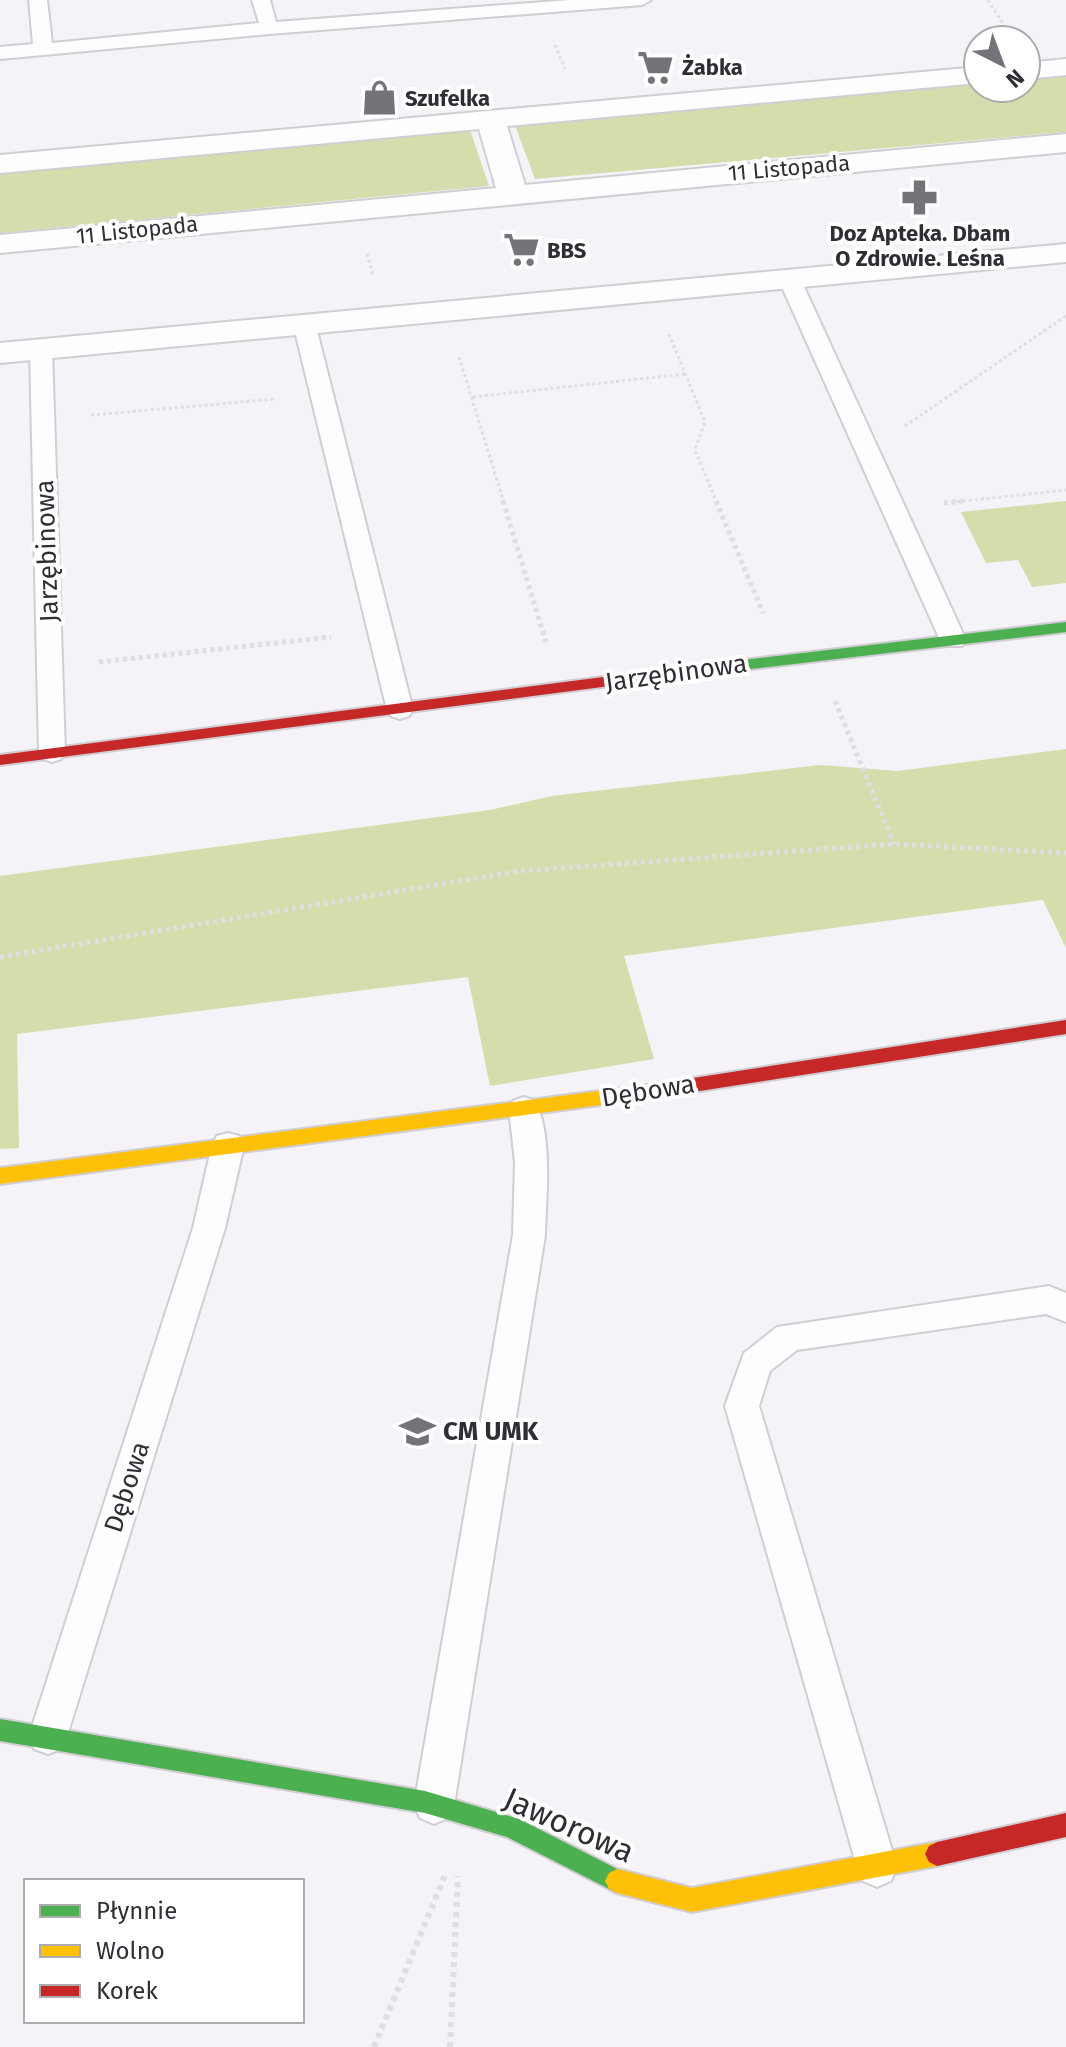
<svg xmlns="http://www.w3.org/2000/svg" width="1066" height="2047" viewBox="0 0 1066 2047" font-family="'Fira Sans',sans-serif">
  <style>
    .green { fill: #d4ddab }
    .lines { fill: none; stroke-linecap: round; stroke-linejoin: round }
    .lane-casing { stroke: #d0ced3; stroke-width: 4 }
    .street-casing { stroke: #d0ced3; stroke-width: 4 }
    .fast-casing { stroke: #d0ced3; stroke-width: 4 }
    .slow-casing { stroke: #d0ced3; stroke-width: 4 }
    .jam-casing { stroke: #d0ced3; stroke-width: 4 }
    .path-far2 { stroke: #dfdee0; stroke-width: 3; stroke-dasharray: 3 3; stroke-linecap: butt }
    .path-far1 { stroke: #dfdee0; stroke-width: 5; stroke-dasharray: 4 4; stroke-linecap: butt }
    .path { stroke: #dfdee0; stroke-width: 6; stroke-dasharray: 5 5; stroke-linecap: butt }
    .lane { fill: #fefdfe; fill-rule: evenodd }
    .street { fill: #fefdfe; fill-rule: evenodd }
    .fast { fill: #4caf50; fill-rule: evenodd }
    .slow { fill: #ffc107; fill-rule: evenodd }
    .jam { fill: #c62828; fill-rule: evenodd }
    .labels { text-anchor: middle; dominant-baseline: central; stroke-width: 8; stroke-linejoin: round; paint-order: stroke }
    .far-poi-label { font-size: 22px; font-weight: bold; fill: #302d34; stroke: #fff; text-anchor: start }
    .far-street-label { font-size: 22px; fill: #302d34; stroke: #fff }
    .street-label { font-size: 26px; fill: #302d34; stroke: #fff }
    .poi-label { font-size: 26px; font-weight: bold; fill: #302d34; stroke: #fff; text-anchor: start }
    .near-street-label { font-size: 32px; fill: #302d34; stroke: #fff }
  </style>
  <rect width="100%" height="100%" fill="#f5f2f8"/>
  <path class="green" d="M1066 75V132L535 179 513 120 978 82V88H1026V78Z
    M469 127 489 186 0 233V170Z
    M1066 501V583L1032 587 1018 560 986 563 961 512Z
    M1066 749V948L1043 900 624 956 654 1059 490 1086 468 977 17 1034 19 1148 0 1149V876L490 810 552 796 820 765 898 771Z"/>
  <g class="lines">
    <defs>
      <path id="lane" d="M29 0H47L52 43 259 23 252 0H270L276 22 570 0H651L642 5 269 34 0 59V47L33 44Z
        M789 272 800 278 966 640 962 646H944L940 640 778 278Z
        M304 316 315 323 413 710 409 716 400 719 391 716 387 710 293 323Z
        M41 342 52 349 65 753 61 759 52 762 43 759 39 753 30 349Z
        M524 1097 535 1101C553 1135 546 1197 545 1235L454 1805 448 1818 434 1824 420 1818 414 1805 513 1235 515 1162 509 1109 513 1101Z
        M228 1133 239 1136 244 1145 225 1228 67 1736 62 1749 48 1754 34 1749 29 1736 193 1228 212 1145 217 1136Z
        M1049 1286 1066 1293V1322L1046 1314 797 1350 770 1371 759 1406 897 1867 891 1881 877 1887 863 1881 857 1867 725 1406 744 1353 777 1327Z"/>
      <path id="street" d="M1066 59V75L1026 79V63Z
        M978 67V83L507 126 525 185 1066 134V152L0 253V235L496 188 479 129 0 173V155Z
        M1066 244V262L0 363V343Z"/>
      <path id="fast" d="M1066 622V632L650 681 642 676 650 671Z
        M0 1719 425 1791 519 1819 625 1873 629 1881 625 1889 617 1893 507 1837 425 1813 0 1741Z"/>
      <path id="slow" d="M661 1083 668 1085 670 1090 668 1095 661 1097 0 1184V1168Z
        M937 1842 945 1846 949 1854 945 1862 937 1866 692 1912 617 1893 609 1889 605 1881 609 1873 617 1869 692 1888Z"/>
      <path id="jam" d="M650 671 656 672 658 676 656 680 0 765V755Z
        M1066 1020V1034L661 1097 654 1095 652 1090 654 1085 661 1083Z
        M1066 1813V1837L937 1866 929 1862 925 1854 929 1846 937 1842Z"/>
    </defs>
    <use href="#lane" class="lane-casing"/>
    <use href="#street" class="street-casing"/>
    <use href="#fast" class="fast-casing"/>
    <use href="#slow" class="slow-casing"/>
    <use href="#jam" class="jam-casing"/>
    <path class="path-far2" d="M988 0 1011 36
      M555 45 565 69
      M367 254 373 275
      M669 334 705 422 695 450 717 503
      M459 357 504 503
      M473 397 685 374
      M91 415 276 399
      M905 426 1066 316
      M945 503 1066 490"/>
    <path class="path-far1" d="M503 501 546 642
      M716 501 763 613
      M944 503 963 501
      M99 662 331 637
      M835 701 894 844
      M0 957 520 871 894 844 1066 853"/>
    <path class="path" d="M374 2047 446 1873
      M450 2047 458 1876"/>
    <use href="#lane" class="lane"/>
    <use href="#street" class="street"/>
    <use href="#fast" class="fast"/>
    <use href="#slow" class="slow"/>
    <use href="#jam" class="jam"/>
  </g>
  <defs>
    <symbol id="supermarket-bare" viewBox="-9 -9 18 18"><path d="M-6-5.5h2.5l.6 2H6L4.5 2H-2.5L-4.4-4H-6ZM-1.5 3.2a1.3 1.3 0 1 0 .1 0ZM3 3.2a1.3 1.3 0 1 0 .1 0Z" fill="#757279" stroke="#fff" stroke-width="2.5" paint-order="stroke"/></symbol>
    <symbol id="shop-bare" viewBox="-9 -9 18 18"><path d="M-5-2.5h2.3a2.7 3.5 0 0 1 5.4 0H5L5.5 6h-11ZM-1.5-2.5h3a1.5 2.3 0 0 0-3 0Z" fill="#757279" stroke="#fff" stroke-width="2.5" paint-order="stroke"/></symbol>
    <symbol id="pharmacy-bare" viewBox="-9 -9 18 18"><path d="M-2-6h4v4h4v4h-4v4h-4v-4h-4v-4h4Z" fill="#757279" stroke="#fff" stroke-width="2.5" paint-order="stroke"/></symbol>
    <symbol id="university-bare" viewBox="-9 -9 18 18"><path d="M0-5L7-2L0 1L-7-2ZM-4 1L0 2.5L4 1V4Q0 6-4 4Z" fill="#757279" stroke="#fff" stroke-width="2.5" paint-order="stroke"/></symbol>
  </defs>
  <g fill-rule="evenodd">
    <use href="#supermarket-bare" x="630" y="42" width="51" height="51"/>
    <use href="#shop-bare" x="354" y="72" width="51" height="51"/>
    <use href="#pharmacy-bare" x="894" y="172" width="51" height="51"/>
    <use href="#supermarket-bare" x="496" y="224" width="51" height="51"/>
    <use href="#university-bare" x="392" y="1406" width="51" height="51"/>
  </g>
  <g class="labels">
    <g class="far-poi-label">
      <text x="682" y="67">Żabka</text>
      <text x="405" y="98">Szufelka</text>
      <text x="920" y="233" text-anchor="middle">Doz Apteka. Dbam<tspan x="920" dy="25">O Zdrowie. Leśna</tspan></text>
      <text x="547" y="250">BBS</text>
    </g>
    <g class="far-street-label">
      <text transform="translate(789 168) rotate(-5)">11 Listopada</text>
      <text transform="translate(137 230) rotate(-6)">11 Listopada</text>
    </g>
    <g class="street-label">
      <text transform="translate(47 551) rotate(-92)">Jarzębinowa</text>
      <text transform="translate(676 673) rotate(-8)">Jarzębinowa</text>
      <text transform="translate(648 1091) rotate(-9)">Dębowa</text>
      <text transform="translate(127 1487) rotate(-72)">Dębowa</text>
    </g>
    <g class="poi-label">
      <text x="443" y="1431">CM UMK</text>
    </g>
    <g class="near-street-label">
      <text transform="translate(569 1825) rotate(24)">Jaworowa</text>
    </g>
  </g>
  <rect x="24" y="1879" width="280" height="144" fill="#ffffff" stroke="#acabae" stroke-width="2"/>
  <rect x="40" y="1905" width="40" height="12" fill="#4caf50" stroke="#acabae" stroke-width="2"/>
  <text x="96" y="1919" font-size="24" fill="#302d34">Płynnie</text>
  <rect x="40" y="1945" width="40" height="12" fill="#ffc107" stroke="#acabae" stroke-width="2"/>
  <text x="96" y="1959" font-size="24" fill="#302d34">Wolno</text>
  <rect x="40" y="1985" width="40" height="12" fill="#c62828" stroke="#acabae" stroke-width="2"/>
  <text x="96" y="1999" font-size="24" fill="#302d34">Korek</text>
  <g transform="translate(1002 64) rotate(138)"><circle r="38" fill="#ffffff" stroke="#acabae" stroke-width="2"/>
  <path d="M0-6L14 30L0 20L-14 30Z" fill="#757279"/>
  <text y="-12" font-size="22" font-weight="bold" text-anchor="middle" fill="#302d34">N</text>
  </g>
</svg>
